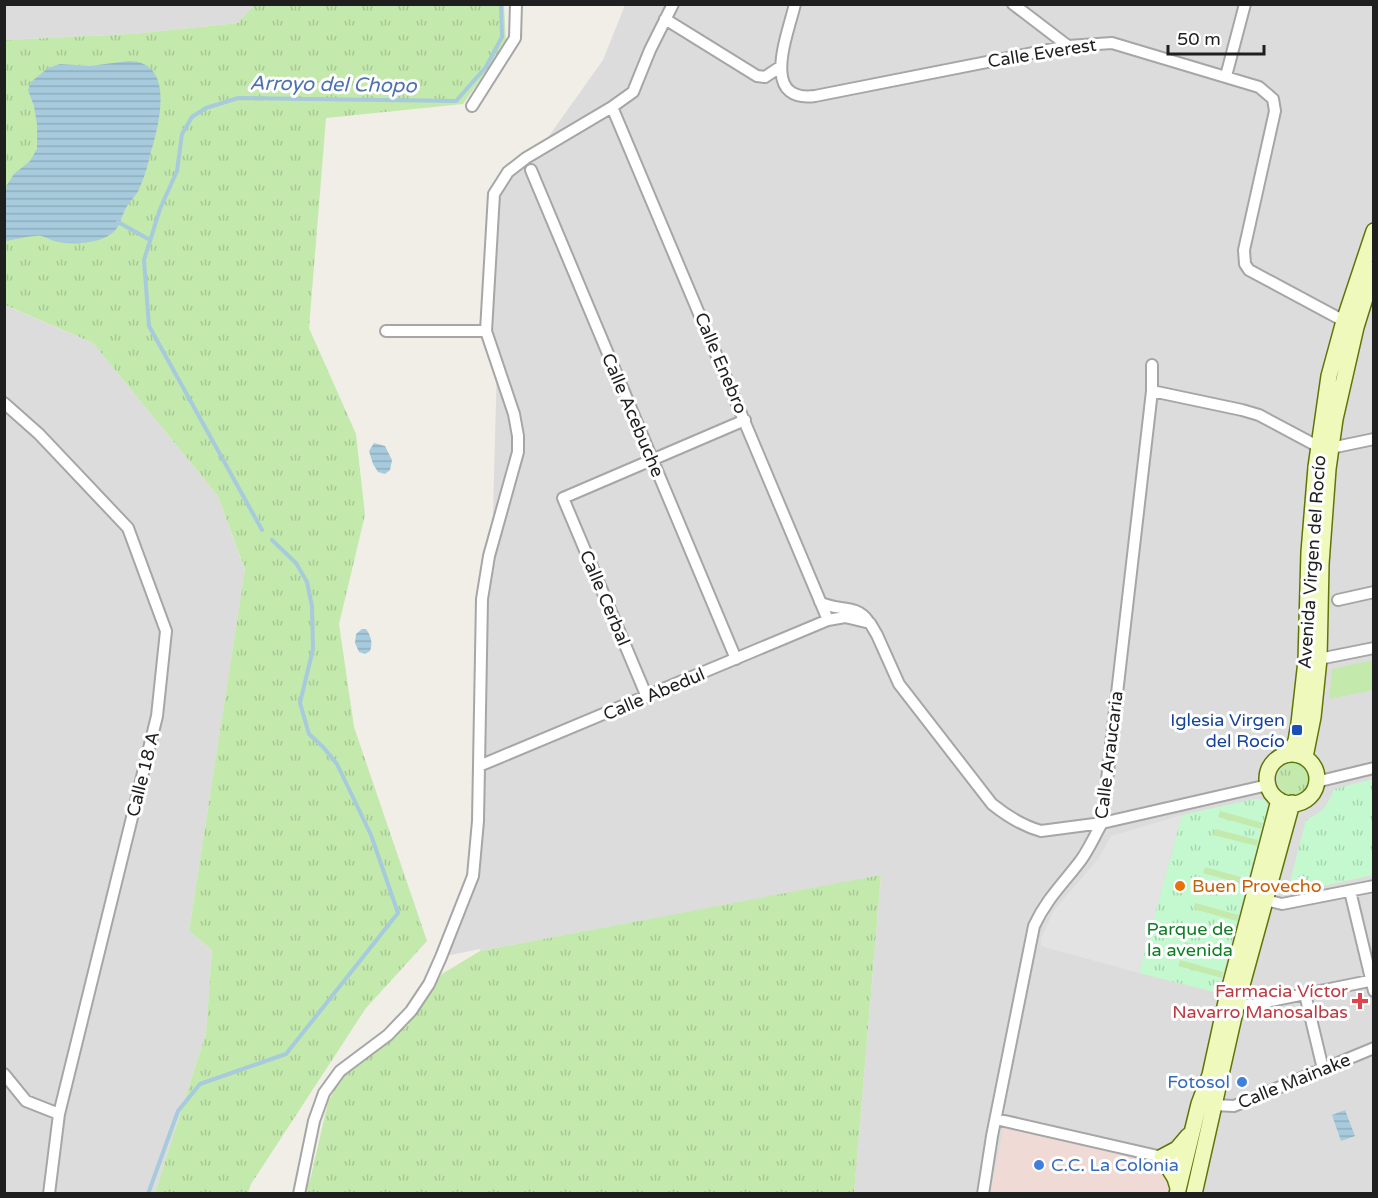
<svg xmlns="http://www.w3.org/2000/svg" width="1378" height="1198" viewBox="0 0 1378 1198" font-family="'Varela Round',sans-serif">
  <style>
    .residential { fill: #dddcdc }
    .commercial { fill: #f0dad6 }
    .grass { fill: url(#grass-tufts) }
    .park { fill: url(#park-tufts) }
    .garden { fill: #c3e9ad }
    .parking { fill: #e3e3e3 }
    .water { fill: url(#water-rules) }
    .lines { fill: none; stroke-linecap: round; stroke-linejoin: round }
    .stream { stroke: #a7cadd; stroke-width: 4 }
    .street-casing { stroke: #a6a6a6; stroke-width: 14 }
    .secondary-casing { stroke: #5d7607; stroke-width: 18 }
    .street { stroke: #fff; stroke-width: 10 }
    .secondary { stroke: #eef9bb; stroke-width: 15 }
    .transit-dot { fill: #1a4fb4; stroke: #fff; stroke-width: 2 }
    .food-dot { fill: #e8710a; stroke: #fff; stroke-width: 2 }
    .health-dot { fill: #e0444e; stroke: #fff; stroke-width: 2 }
    .shop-dot { fill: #3f7fe0; stroke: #fff; stroke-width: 2 }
    .labels { text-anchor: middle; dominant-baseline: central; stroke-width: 6; stroke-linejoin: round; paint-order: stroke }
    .street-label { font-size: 18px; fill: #1f1f1f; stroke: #fff }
    .transit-label { font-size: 18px; fill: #164399; stroke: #fff; text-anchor: end }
    .food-label { font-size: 18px; fill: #c56008; stroke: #fff; text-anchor: start }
    .park-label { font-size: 18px; fill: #0e7d24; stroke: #fff }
    .health-label { font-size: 18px; fill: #be3a42; stroke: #fff; text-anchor: end }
    .shop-label { font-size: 18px; fill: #366cbe; stroke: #fff; text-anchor: end }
    .water-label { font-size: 20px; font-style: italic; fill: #4d72ae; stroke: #fff }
  </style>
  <defs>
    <pattern id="grass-tufts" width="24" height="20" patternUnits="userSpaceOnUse" patternTransform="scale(1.5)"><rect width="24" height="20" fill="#c3e9ad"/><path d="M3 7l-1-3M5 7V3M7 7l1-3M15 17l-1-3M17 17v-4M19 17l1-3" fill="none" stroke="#a7c794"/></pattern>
    <pattern id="park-tufts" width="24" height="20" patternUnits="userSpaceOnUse" patternTransform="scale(1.5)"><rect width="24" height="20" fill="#c4f9cf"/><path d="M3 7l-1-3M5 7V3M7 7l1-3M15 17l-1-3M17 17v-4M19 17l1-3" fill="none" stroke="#a8d5b1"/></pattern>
    <pattern id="water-rules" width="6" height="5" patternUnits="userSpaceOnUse" patternTransform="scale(1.5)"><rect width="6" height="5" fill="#a7cadd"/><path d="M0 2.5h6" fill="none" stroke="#8fadbd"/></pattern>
  </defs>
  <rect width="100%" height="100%" fill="#f0eee6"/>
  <path class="residential" d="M4 5H254L238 23 133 34 5 40Z
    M625 5H1373V1193H854L881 876 480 951V949L441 957 473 876 482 599 492 549 497 364 486 331 494 194 508 172 539 150 603 60Z
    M4 305 93 343 218 496 245 571 189 931 212 950 206 1033 155 1193H5Z"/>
  <path class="commercial" d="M1004 1127 1177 1168 1171 1193 990 1194Z"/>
  <path class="grass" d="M254 5H504L506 43 463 104 326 118 309 328 356 434 365 515 339 624 354 727 427 941 366 1008 251 1184 248 1193H155L206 1033 212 950 189 931 245 570 218 496 93 343 5 305V40L133 34 238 23Z
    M1277 779a16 16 0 1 1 32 0a16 16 0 1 1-32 0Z
    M881 875 854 1193 304 1194 311 1176 328 1102 342 1076 408 1025 442 974 480 951Z"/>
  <path class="park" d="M1373 779V875L1287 894 1306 820C1321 814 1329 804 1334 789Z
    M1255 799 1264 800 1268 806 1218 993 1139 973 1182 815Z"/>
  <path class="garden" d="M1373 660V690L1329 699 1332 669Z
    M1220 811 1263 823 1261 829 1218 817Z
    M1215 829 1258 840 1257 846 1213 835Z
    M1205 867 1248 879 1246 885 1203 873Z
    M1195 903 1239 915 1237 921 1194 909Z
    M1185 942 1228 953 1227 959 1183 947Z
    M1180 960 1223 972 1222 978 1178 966Z"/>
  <path class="parking" d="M1182 815 1139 973 1041 946V938L1054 910 1098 859 1111 836Z"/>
  <path class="water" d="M128 61C176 61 159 124 151 152 148 164 145 176 140 187 137 196 129 201 125 210 119 222 121 228 108 236 94 244 69 245 54 241 48 239 43 235 36 236 26 236 15 240 5 241V198L7 185 14 174 30 161 37 149V124L34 106 28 90 31 82 48 68 60 64 90 66Z
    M374 443 385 446 392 460 390 470 385 474 378 472 373 464 369 451Z
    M362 629H366C371 636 373 643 370 651L365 654 359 652 355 643 356 634Z
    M1345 1110 1355 1136 1341 1141 1332 1115Z"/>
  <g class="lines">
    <path class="stream" d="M118 222 150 240
      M262 530 149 326 144 260 160 209 177 171 182 134 192 117 206 108 238 98 456 101 486 67 502 37 501 4
      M148 1194 178 1111 200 1084 286 1054 398 913 371 835 337 764 323 747 309 734 300 703 313 649 312 606 307 582 296 563 272 540"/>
    <defs>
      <path id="street" d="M795 4C788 34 759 103 815 96L1068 46 1112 43 1259 87 1273 99 1275 111 1244 250 1245 264 1249 270 1344 321
        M1013 4 1068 46
        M665 19 757 76 765 77 780 67
        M1226 76 1245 4
        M472 106 515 38 516 4
        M612 107 828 620
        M531 170 736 659
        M386 331H486
        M1152 391 1242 410 1259 415 1319 447 1331 448 1374 439
        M4 403 39 434 128 528 166 631 157 716 59 1114 49 1194
        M1338 600 1374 592
        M820 602C836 612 856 603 868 621
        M1319 659 1374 648
        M647 697 563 498 745 420
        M479 766 828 620 845 617 870 623 877 635 899 684 992 804C1007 816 1023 826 1041 831L1102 823 1268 785
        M1316 782 1374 768
        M1350 891 1374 991
        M1265 900 1282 904 1374 886
        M1305 994 1323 1069
        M1237 1003 1251 1005 1374 980
        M4 1074 26 1101 59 1114
        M1214 1105 1234 1106 1374 1048
        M996 1119 1184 1162
        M299 1194 314 1121 324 1093 340 1071 388 1035 411 1011 429 984 441 957 473 876 478 821 482 599 489 556 518 452V436L514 414 486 331 494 194 508 172 526 158 612 107 633 92 650 50 673 4
        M983 1194 992 1136 1034 926C1047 898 1063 884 1081 860 1089 849 1095 835 1102 823L1152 391V365"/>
      <path id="secondary" d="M1289 754 1296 741 1299 723 1306 661 1309 552 1316 467 1329 376 1344 321 1374 231
        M1267 779a25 25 0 1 1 50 0a25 25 0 1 1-50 0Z
        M1305 757 1313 717 1319 659 1321 564 1328 469 1335 419 1356 327 1374 269
        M1178 1188 1175 1178 1162 1157 1177 1149 1188 1136
        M1177 1194 1199 1104 1210 1075 1226 1002 1279 800
        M1194 1194 1237 1003 1292 803"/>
    </defs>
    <use href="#street" class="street-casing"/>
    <use href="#secondary" class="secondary-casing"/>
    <use href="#street" class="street"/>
    <use href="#secondary" class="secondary"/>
  </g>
  <rect class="transit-dot" x="1291" y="724" width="12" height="12" rx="3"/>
  <circle class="food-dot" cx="1180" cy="886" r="6"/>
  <path class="health-dot" d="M1357 992h6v6h6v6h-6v6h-6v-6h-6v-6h6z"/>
  <g class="shop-dot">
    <circle cx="1242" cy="1082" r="6"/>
    <circle cx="1039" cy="1165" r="6"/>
  </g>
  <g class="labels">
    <g class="street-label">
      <text transform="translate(1042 53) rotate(-9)">Calle Everest</text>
      <text transform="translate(721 363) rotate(67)">Calle Enebro</text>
      <text transform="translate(633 415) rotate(67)">Calle Acebuche</text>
      <text transform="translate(1312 562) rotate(-86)">Avenida Virgen del Rocío</text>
      <text transform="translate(605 598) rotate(67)">Calle Cerbal</text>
      <text transform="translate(654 694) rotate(-23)">Calle Abedul</text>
      <text transform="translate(1109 755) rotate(-83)">Calle Araucaria</text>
      <text transform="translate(143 774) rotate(-76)">Calle 18 A</text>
      <text transform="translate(1294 1081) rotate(-22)">Calle Mainake</text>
    </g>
    <g class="transit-label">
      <text x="1285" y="720">Iglesia Virgen<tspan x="1285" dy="21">del Rocío</tspan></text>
    </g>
    <g class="food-label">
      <text x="1192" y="886">Buen Provecho</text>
    </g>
    <g class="park-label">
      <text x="1190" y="929">Parque de<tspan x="1190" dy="21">la avenida</tspan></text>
    </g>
    <g class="health-label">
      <text x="1348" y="991">Farmacia Víctor<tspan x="1348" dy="21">Navarro Manosalbas</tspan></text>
    </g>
    <g class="shop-label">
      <text x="1230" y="1082">Fotosol</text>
      <text x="1051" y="1165" text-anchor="start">C.C. La Colonia</text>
    </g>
    <g class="water-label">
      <text transform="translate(333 85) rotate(1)">Arroyo del Chopo</text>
    </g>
  </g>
  <rect width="1378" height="1198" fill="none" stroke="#1f1f1f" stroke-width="12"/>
  <path d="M1168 45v9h96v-9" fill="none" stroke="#1f1f1f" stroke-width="3"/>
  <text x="1177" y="45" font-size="18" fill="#1f1f1f" stroke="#ffffff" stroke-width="4.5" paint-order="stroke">50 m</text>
</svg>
